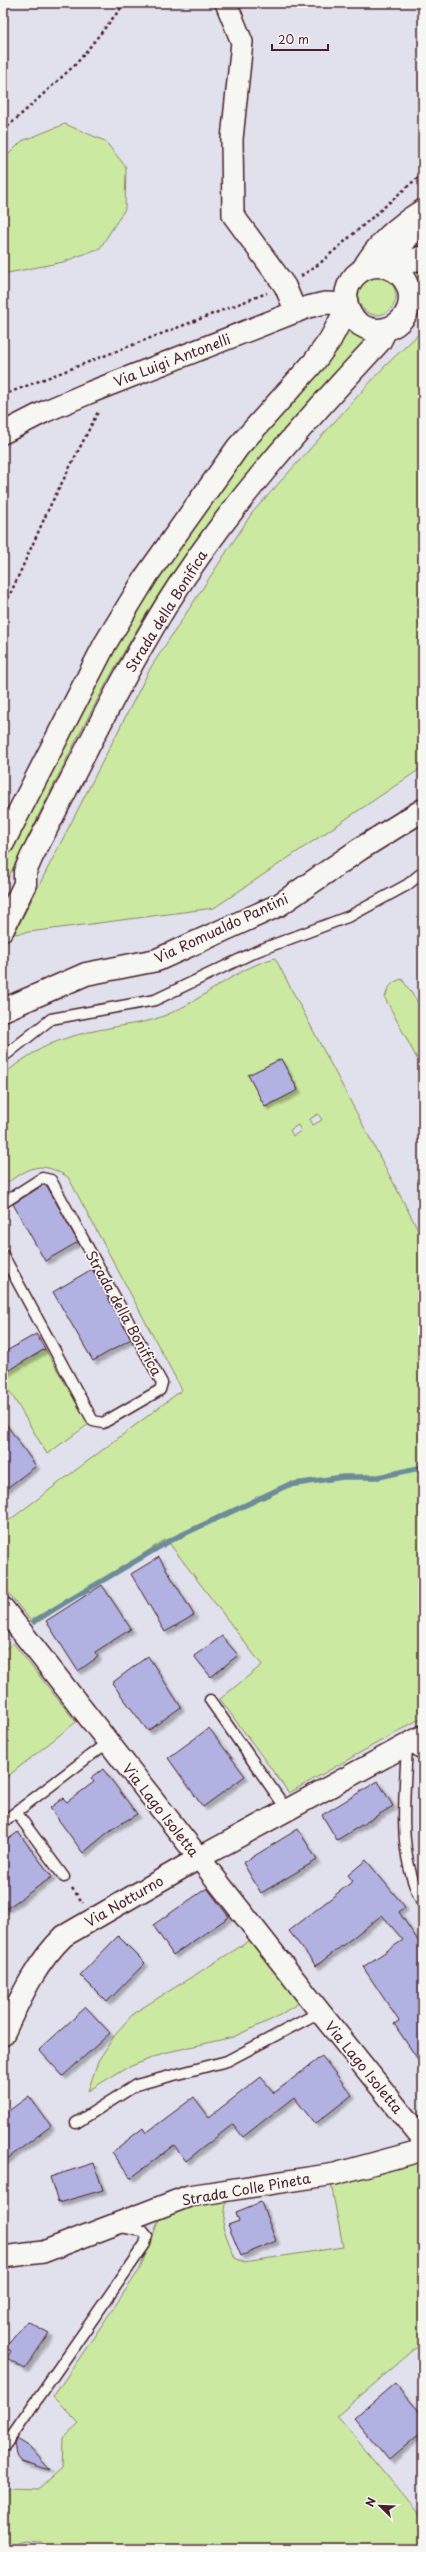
<svg xmlns="http://www.w3.org/2000/svg" width="426" height="2552" viewBox="0 0 426 2552" font-family="'Playpen Sans',sans-serif">
  <style>
    .green { fill: #cbe9a1; stroke: #8a8466; fill-rule: evenodd }
    .lines { fill: none; stroke-linecap: round; stroke-linejoin: round }
    .stream { stroke: #6d8c99; stroke-width: 5.5 }
    .building { fill: #b1b1e2; stroke: #4a1f2b; filter: url(#shadow) }
    .lane-casing { stroke: #4a1f2b; stroke-width: 13 }
    .street-casing { stroke: #4a1f2b; stroke-width: 24 }
    .secondary-casing { stroke: #4a1f2b; stroke-width: 25 }
    .path { stroke: #4a1f2b; stroke-width: 2.5; stroke-dasharray: 3 3; stroke-linecap: butt }
    .lane { stroke: #f6f6f2; stroke-width: 10 }
    .street { stroke: #f6f6f2; stroke-width: 21 }
    .secondary { stroke: #f6f6f2; stroke-width: 22 }
    .labels { text-anchor: middle; dominant-baseline: central; stroke-width: 3.5; stroke-linejoin: round; paint-order: stroke }
    .street-label { font-size: 14px; fill: #4a1f2b; stroke: #f6f6f2 }
  </style>
  <defs>
    <filter id="shadow"><feDropShadow dx="3.5" dy="3.5" stdDeviation="1" flood-color="#0004"/></filter>
  </defs>
  <rect width="100%" height="100%" fill="#e1e1ed"/>
  <filter id="ink" filterUnits="userSpaceOnUse"><feTurbulence type="fractalNoise" baseFrequency=".025" numOctaves="2"/><feDisplacementMap in="SourceGraphic" scale="8" xChannelSelector="R" yChannelSelector="G"/><feConvolveMatrix kernelMatrix="1 2 1 2 8 2 1 2 1" color-interpolation-filters="sRGB"/></filter>
  <g filter="url(#ink)">
    <path class="green" d="M65 124 105 141 126 167 125 209 100 248 63 262 3 274V160L22 141Z
      M423 265V286L419 290 407 269Z
      M358 296a19 19 0 1 1 38 0a19 19 0 1 1-38 0Z
      M350 326 370 337C292 416 219 501 158 595 99 688 52 789 3 888V863L124 631 145 596 249 450 337 350Z
      M423 330V767L214 908 14 934 151 667 252 513 384 367Z
      M275 958 423 1239V1717L289 1793 220 1699 262 1665 166 1539 34 1625 3 1586V1525L182 1390 68 1177C38 1159 31 1168 3 1185V1075C39 1045 64 1036 109 1028 128 1024 148 1023 166 1015 205 999 234 969 275 958ZM281 1059 298 1089 266 1107 249 1076ZM318 1114 322 1120 313 1125 310 1119ZM298 1125 301 1131 293 1136 290 1130Z
      M402 979 423 1010V1070L385 998C388 987 391 982 402 979Z
      M45 1349 89 1424 47 1454 3 1380V1374Z
      M13 1643 76 1722 3 1780V1651Z
      M254 1938 302 2001 275 2018 233 2037 164 2053 124 2069 88 2091 98 2061 116 2033 134 2013Z
      M423 2157V2342L337 2416 423 2519V2549H46L40 2542 25 2541 3 2548V2492L8 2488 39 2489 62 2468 63 2438 79 2423 53 2397 140 2269 161 2214 227 2195 223 2228 235 2258 244 2262 343 2247 330 2178Z"/>
    <g class="lines">
      <path class="stream" d="M34 1621 173 1539 288 1485 343 1477H379L423 1467"/>
    </g>
    <path class="building" d="M281 1059 298 1090 265 1107 248 1075Z
      M43 1185 47 1186 78 1242 45 1261 13 1204Z
      M92 1269 131 1339 93 1361 53 1292Z
      M36 1334 45 1349 3 1374V1353Z
      M3 1420 36 1466 3 1491Z
      M159 1557 194 1615 165 1632 131 1574Z
      M102 1585 131 1629 95 1652 98 1657 78 1671 46 1621Z
      M222 1636 238 1655 211 1677 194 1656Z
      M148 1656 181 1707 148 1731 112 1683Z
      M209 1728 245 1776 203 1807 168 1758Z
      M103 1769 137 1814 112 1829 83 1853 50 1808 63 1798 67 1802 94 1782 91 1778Z
      M378 1781 393 1806 337 1840 322 1815Z
      M298 1829 317 1860 261 1893 243 1863Z
      M18 1832 52 1877 3 1911V1843Z
      M366 1860 405 1907 399 1912 423 1948V2067L394 2024 399 2021 363 1967 403 1940 382 1915 316 1966 289 1931 353 1881 348 1875Z
      M207 1888 229 1917 173 1955 153 1925Z
      M118 1936 145 1963 107 2002 80 1975Z
      M86 2007 110 2033 63 2076 39 2050Z
      M322 2056 352 2095 315 2124 294 2097 243 2137 233 2124 186 2161 174 2145 131 2178 112 2152 143 2128 146 2133 194 2097 209 2117 261 2077 274 2093Z
      M29 2096 51 2126 3 2162V2115Z
      M94 2163 103 2190 58 2203 50 2177Z
      M261 2202 276 2241 241 2256 228 2225 239 2221 236 2212Z
      M27 2321 49 2333 25 2369 7 2358 11 2351 6 2347Z
      M395 2383 423 2416V2431L389 2460 354 2418Z
      M17 2439 30 2447 50 2470 22 2461 16 2454 14 2444Z"/>
    <g class="lines">
      <defs>
        <path id="lane" d="M3 1057 51 1019 155 1000 257 951 350 916 407 885 423 872
          M3 1203 42 1178 51 1180 162 1383 160 1390 103 1423 93 1421 3 1255
          M210 1700 287 1810
          M423 1755 407 1744C405 1799 396 1854 423 1904
          M16 1812 64 1877
          M3 1822 108 1742
          M76 2123 136 2085 227 2061 320 2012
          M6 2444 145 2244 147 2236 143 2231 121 2227"/>
        <path id="street" d="M226 3 242 42 232 139 233 215 285 286 296 312
          M387 267 421 219
          M362 270C376 244 398 225 423 210
          M3 433 46 411 91 392 308 307 325 303 347 304
          M3 1608 320 2012 423 2140
          M3 2035C20 1999 35 1964 64 1936L199 1858 423 1736
          M3 2257 43 2252 189 2196 335 2174 423 2150"/>
        <path id="secondary" d="M346 298a32 32 0 1 1 64 0a32 32 0 1 1-64 0Z
          M391 269 423 257
          M3 843 105 644 147 575 238 447 314 362 330 340 347 308
          M3 929 25 884V872L32 856C76 772 117 685 167 604 227 508 303 424 380 341L386 329
          M3 1010 86 974 157 960 279 905 360 849 423 810"/>
      </defs>
      <use href="#lane" class="lane-casing"/>
      <use href="#street" class="street-casing"/>
      <use href="#secondary" class="secondary-casing"/>
      <path class="path" d="M3 131 76 64 125 3
        M301 276 319 264 423 173
        M3 395 267 293
        M3 610 50 506 99 410
        M72 1888 83 1903"/>
      <use href="#lane" class="lane"/>
      <use href="#street" class="street"/>
      <use href="#secondary" class="secondary"/>
    </g>
  </g>
  <g class="labels">
    <g class="street-label">
      <text transform="translate(172 360) rotate(-21)">Via Luigi Antonelli</text>
      <text transform="translate(166 611) rotate(-58)">Strada della Bonifica</text>
      <text transform="translate(221 928) rotate(-25)">Via Romualdo Pantini</text>
      <text transform="translate(124 1313) rotate(61)">Strada della Bonifica</text>
      <text transform="translate(161 1810) rotate(52)">Via Lago Isoletta</text>
      <text transform="translate(124 1901) rotate(-30)">Via Notturno</text>
      <text transform="translate(364 2067) rotate(51)">Via Lago Isoletta</text>
      <text transform="translate(246 2189) rotate(-10)">Strada Colle Pineta</text>
    </g>
  </g>
  <rect width="426" height="2552" fill="none" stroke="#f6f6f2" stroke-width="16"/>
  <rect x="8" y="8" width="410" height="2536" fill="none" stroke="#4a1f2b" stroke-width="1.5" filter="url(#ink)"/>
  <g transform="translate(380 2506) rotate(293)" stroke="#f6f6f2" stroke-width="3" paint-order="stroke">
  <path d="M0-3L7 15L0 10L-7 15Z" fill="#4a1f2b"/>
  <text y="-6" font-size="11" font-weight="bold" text-anchor="middle" fill="#4a1f2b">N</text>
  </g>
  <path d="M272 44v6h56v-6" fill="none" stroke="#4a1f2b" stroke-width="2"/>
  <text x="278" y="44" font-size="12" fill="#4a1f2b" stroke="#f6f6f2" stroke-width="3" paint-order="stroke">20 m</text>
</svg>
